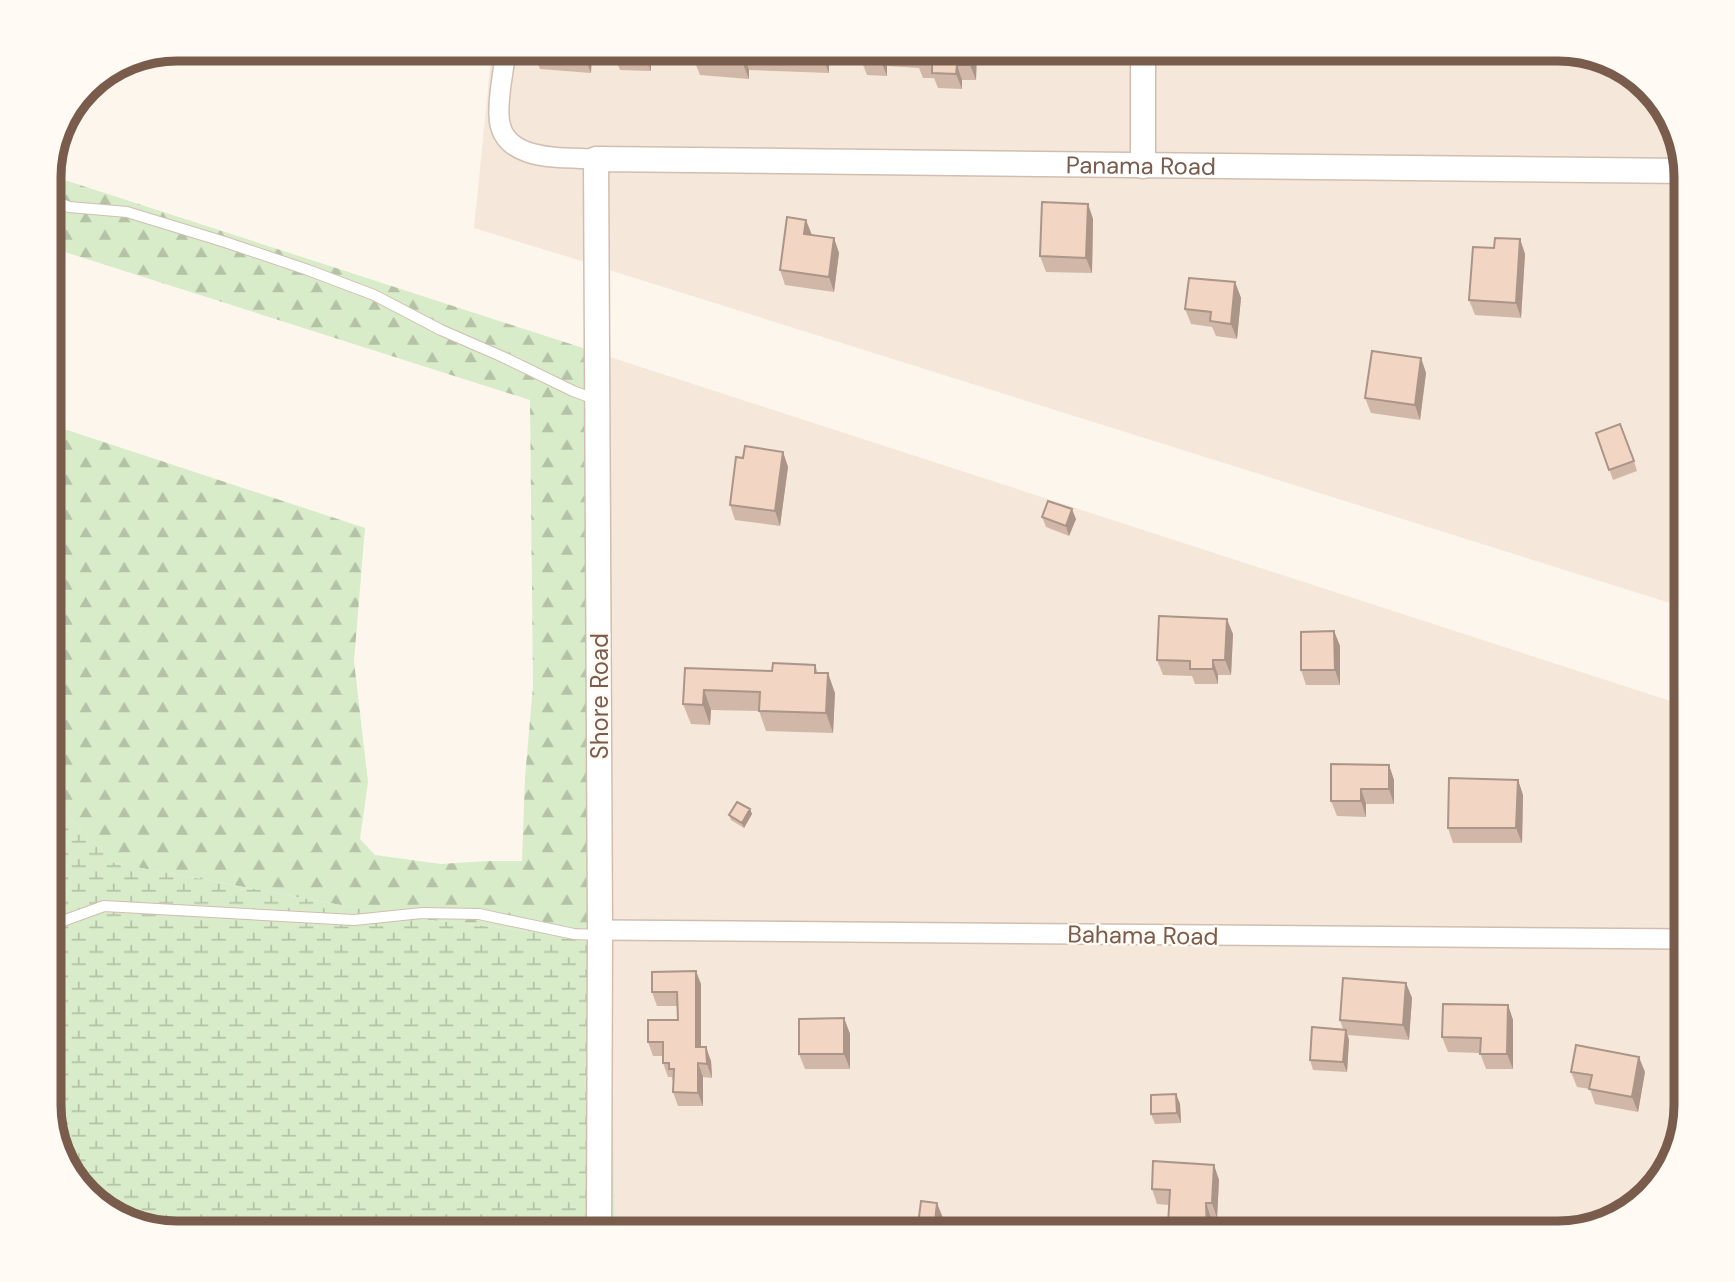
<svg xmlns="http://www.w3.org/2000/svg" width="1735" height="1282" viewBox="0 0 1735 1282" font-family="'DM Sans',sans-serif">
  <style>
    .residential { fill: #f5e8da }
    .forest { fill: url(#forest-firs) }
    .wetland { fill: url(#wetland-marsh) }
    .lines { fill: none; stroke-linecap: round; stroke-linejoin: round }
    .service-casing { stroke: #d1beb0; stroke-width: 12 }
    .minor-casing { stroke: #d1beb0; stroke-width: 22 }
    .tertiary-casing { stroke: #d1beb0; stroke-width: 27 }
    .service { stroke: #fff; stroke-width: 10 }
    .minor { stroke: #fff; stroke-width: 19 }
    .tertiary { stroke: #fff; stroke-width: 24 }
    .wall { fill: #d1b7a8 }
    .shaded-wall { fill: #aa9588 }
    .building { fill: #f3d5c3; stroke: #aa9588; stroke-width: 2 }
    .labels { text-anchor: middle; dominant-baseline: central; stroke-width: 5; stroke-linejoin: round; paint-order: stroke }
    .street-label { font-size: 24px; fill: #7a5c4d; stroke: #fffaf3 }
    .rim { fill: none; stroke: #7a5c4d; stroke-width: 9 }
  </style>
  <defs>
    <pattern id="forest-firs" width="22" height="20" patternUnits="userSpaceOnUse" patternTransform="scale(1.75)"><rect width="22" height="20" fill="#d8ecc9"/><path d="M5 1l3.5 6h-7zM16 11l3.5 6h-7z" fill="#b4c2a5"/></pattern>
    <pattern id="wetland-marsh" width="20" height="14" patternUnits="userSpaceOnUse" patternTransform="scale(1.75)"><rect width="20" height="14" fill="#d8ecc9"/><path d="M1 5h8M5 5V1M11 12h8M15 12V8" fill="none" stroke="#b4c2a5"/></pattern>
  </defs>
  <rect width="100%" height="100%" fill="#fdf6ec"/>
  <path class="residential" d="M492 49H1134V156L589 149 588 263 474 228Z
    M1152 49H1558L1636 75 1673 120 1682 161 1151 156Z
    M605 169 1686 181V608L606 269Z
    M610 357 1686 706V929L611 920Z
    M611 940 1686 949V1105L1660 1183 1615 1220 1558 1233H615Z"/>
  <path class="forest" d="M49 175 589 350 591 943 566 935 411 918 114 863 49 796V424L365 528 354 661 368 782 360 839 375 855 441 864 487 861H522L525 777 533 686 530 400 49 247Z"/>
  <path class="wetland" d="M49 796 114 863 411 918 566 935 591 943 590 1233H177L99 1207 66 1169 49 1113Z
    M611 950 615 1233H607Z"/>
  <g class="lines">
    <defs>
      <path id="service" d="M49 197 54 201 69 207 127 212 225 242 308 270 374 295 441 330 503 357 573 391 597 400
        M49 926 104 906 354 920 422 913 479 914 574 934 600 935"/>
      <path id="minor" d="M506 49C504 70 498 93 499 115 500 163 562 157 596 159
        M600 930 1686 939"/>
      <g id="tertiary">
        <path d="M1143 166V49"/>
        <path id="s1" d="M599 1233 600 930 596 159 1685 171"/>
      </g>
    </defs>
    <use href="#service" class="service-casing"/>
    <use href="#minor" class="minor-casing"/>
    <use href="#tertiary" class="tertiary-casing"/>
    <use href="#service" class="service"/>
    <use href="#minor" class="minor"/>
    <use href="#tertiary" class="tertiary"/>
  </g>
  <path class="wall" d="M535 49H592L591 73 540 69 534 54Z
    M614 49H676L675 61 651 59V71L620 70 614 55Z
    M695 49H977L976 80H962V89L938 88 934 78H923L919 68 887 66V76L867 75 863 65 829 63V73L749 70V79L700 75 694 60Z
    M999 49H1050V64L1004 62Z
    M1088 204 1093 219 1092 273 1046 272 1040 256Z
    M811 235 834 238 839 253 834 292 785 285 780 270Z
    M1520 239 1525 254 1521 318 1475 315 1469 300Z
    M1235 282 1241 298 1237 339 1216 336 1212 327 1191 324 1185 309Z
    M1421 358 1426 373 1420 420 1371 413 1365 398Z
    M1596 433 1634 461 1637 471 1613 480Z
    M783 452 788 467 780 526 735 520 730 505 743 458Z
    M1042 517 1076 519 1069 536 1046 527Z
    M1334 631 1340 646V685H1306L1301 670Z
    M1233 634 1231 675H1218V684H1195L1192 676 1163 675 1157 660Z
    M815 665 818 673 835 693 833 733 766 731 759 711 711 710 710 725 691 724 683 704 685 668 772 671Z
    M1389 765 1394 780V804H1366V817L1337 816 1331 801Z
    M1518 780 1523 795 1522 843H1453L1448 828Z
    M750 809 752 814 744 828 731 820 729 815Z
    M1406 983 1412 998 1409 1040 1348 1035 1349 1040 1347 1072 1313 1070 1310 1060 1343 1029 1340 1020Z
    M701 984V1047L711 1061 712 1078 703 1077V1106H678L673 1092V1081L672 1077H668L663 1063V1056H653L648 1042 678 1020V1006H657L652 992Z
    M1508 1005 1513 1020V1069H1486L1480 1053 1448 1052 1442 1037Z
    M844 1018 850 1034V1069H805L799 1054Z
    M1571 1072H1645L1638 1112 1595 1104 1590 1089 1577 1087Z
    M1176 1094 1180 1104 1181 1123 1155 1124 1151 1114Z
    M1214 1165 1219 1180 1217 1218H1211L1168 1225 1169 1205 1157 1204 1152 1189Z"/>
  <path class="shaded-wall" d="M586 49H592L591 73 585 58Z
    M646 49H648L651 59V71L645 56Z
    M671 49H676L675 61Z
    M824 49 829 63V73L823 58Z
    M971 49H977L976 80 970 65Z
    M1044 49H1050V64Z
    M882 51 887 66V76L881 61Z
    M744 55 749 70V79L743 64Z
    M957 65 962 80V89L956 74Z
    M1088 204 1093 219 1092 273 1086 258Z
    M806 220 812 235 804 234Z
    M834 238 839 253 834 292 829 277Z
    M1520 239 1525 254 1521 318 1516 303Z
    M1235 282 1241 298 1237 339 1231 324Z
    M1421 358 1426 373 1420 420 1415 405Z
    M783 452 788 467 780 526 775 511Z
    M1072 509 1076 519 1069 536 1066 526Z
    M1227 619 1233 634 1231 675 1225 660Z
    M1334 631 1340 646V685L1335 670Z
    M1213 660 1218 675V684L1213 669Z
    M828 673 835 693 833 733 826 713Z
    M704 690 711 710 710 725 703 705Z
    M1389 765 1394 780V804L1389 789Z
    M1518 780 1523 795 1522 843 1516 828Z
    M1361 789 1366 804V817L1361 801Z
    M750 809 752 814 744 828 742 823Z
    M696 971 701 984V1061L696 1047Z
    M1406 983 1412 998 1409 1040 1403 1025Z
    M1508 1005 1513 1020V1069L1507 1054Z
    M844 1018 850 1034V1069L844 1054Z
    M1346 1030 1349 1040 1347 1072 1343 1062Z
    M706 1047 711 1061 712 1078 707 1064Z
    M1639 1057 1645 1072 1638 1112 1632 1097Z
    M698 1063 703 1077V1106L698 1093Z
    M1176 1094 1180 1104 1181 1123 1177 1113Z
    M1214 1165 1219 1180 1217 1218 1212 1203Z
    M937 1203 943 1218 941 1233 935 1222Z
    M1206 1203 1211 1218 1212 1233H1207Z
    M1005 1220 1010 1233H1006Z"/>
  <path class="building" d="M535 49H586L585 58 534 54Z
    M614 49H646L645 56 614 55Z
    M695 49H823V58L744 55 743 64 694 60Z
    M844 49H971L970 65H957L956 74 932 73V63H917L918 53 882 51 881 61 861 60 862 50Z
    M1042 202 1088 204 1086 258 1040 256Z
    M787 217 806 220 804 234 834 238 829 277 780 270Z
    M1495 238 1520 239 1516 303 1469 300 1473 247 1494 248Z
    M1189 278 1235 282 1231 324 1210 321 1211 312 1185 309Z
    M1372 351 1421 358 1415 405 1365 398Z
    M1620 424 1634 461 1609 470 1596 433Z
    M745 446 783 452 775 511 730 505 736 457 743 458Z
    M1048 501 1072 509 1066 526 1042 517Z
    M1159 616 1227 619 1225 660H1213V669H1190V661L1157 660Z
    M1334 631 1335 670H1301V632Z
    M773 663 815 665V673H828L826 713 759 711 760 692 704 690 703 705 683 704 685 668 772 671Z
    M1331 764 1389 765V789H1361V801H1331Z
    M1449 778 1518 780 1516 828H1448Z
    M737 802 750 809 742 823 729 815Z
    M696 971V1047H706L707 1064 698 1063V1093L673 1092 674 1069H669V1063H663V1042H648V1020H678L677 992H652V972Z
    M1343 978 1406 983 1403 1025 1340 1020Z
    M1443 1004 1508 1005 1507 1054H1480L1481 1038 1442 1037Z
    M844 1018V1054H799V1019Z
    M1312 1027 1346 1030 1343 1062 1310 1060Z
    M1576 1045 1639 1057 1632 1097 1589 1089 1592 1075 1571 1072Z
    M1176 1094 1177 1113 1151 1114V1095Z
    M1153 1161 1214 1165 1212 1203H1206L1207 1233H1165V1225H1168L1170 1190 1152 1189Z
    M921 1201 937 1203 935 1222 1005 1220 1006 1233H917Z"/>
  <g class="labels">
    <g class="street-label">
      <text stroke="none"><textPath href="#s1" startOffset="1619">Panama Road</textPath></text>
      <text transform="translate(599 696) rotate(-90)">Shore Road</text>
      <text transform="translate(1143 935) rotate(1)">Bahama Road</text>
    </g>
  </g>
  <path d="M0 0H1735V1282H0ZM177 61H1558A116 116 0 0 1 1674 177V1105A116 116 0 0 1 1558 1221H177A116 116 0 0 1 61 1105V177A116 116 0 0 1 177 61Z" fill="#fffaf3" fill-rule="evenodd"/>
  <path class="rim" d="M177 61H1558A116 116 0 0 1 1674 177V1105A116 116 0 0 1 1558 1221H177A116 116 0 0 1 61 1105V177A116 116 0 0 1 177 61Z"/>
</svg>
